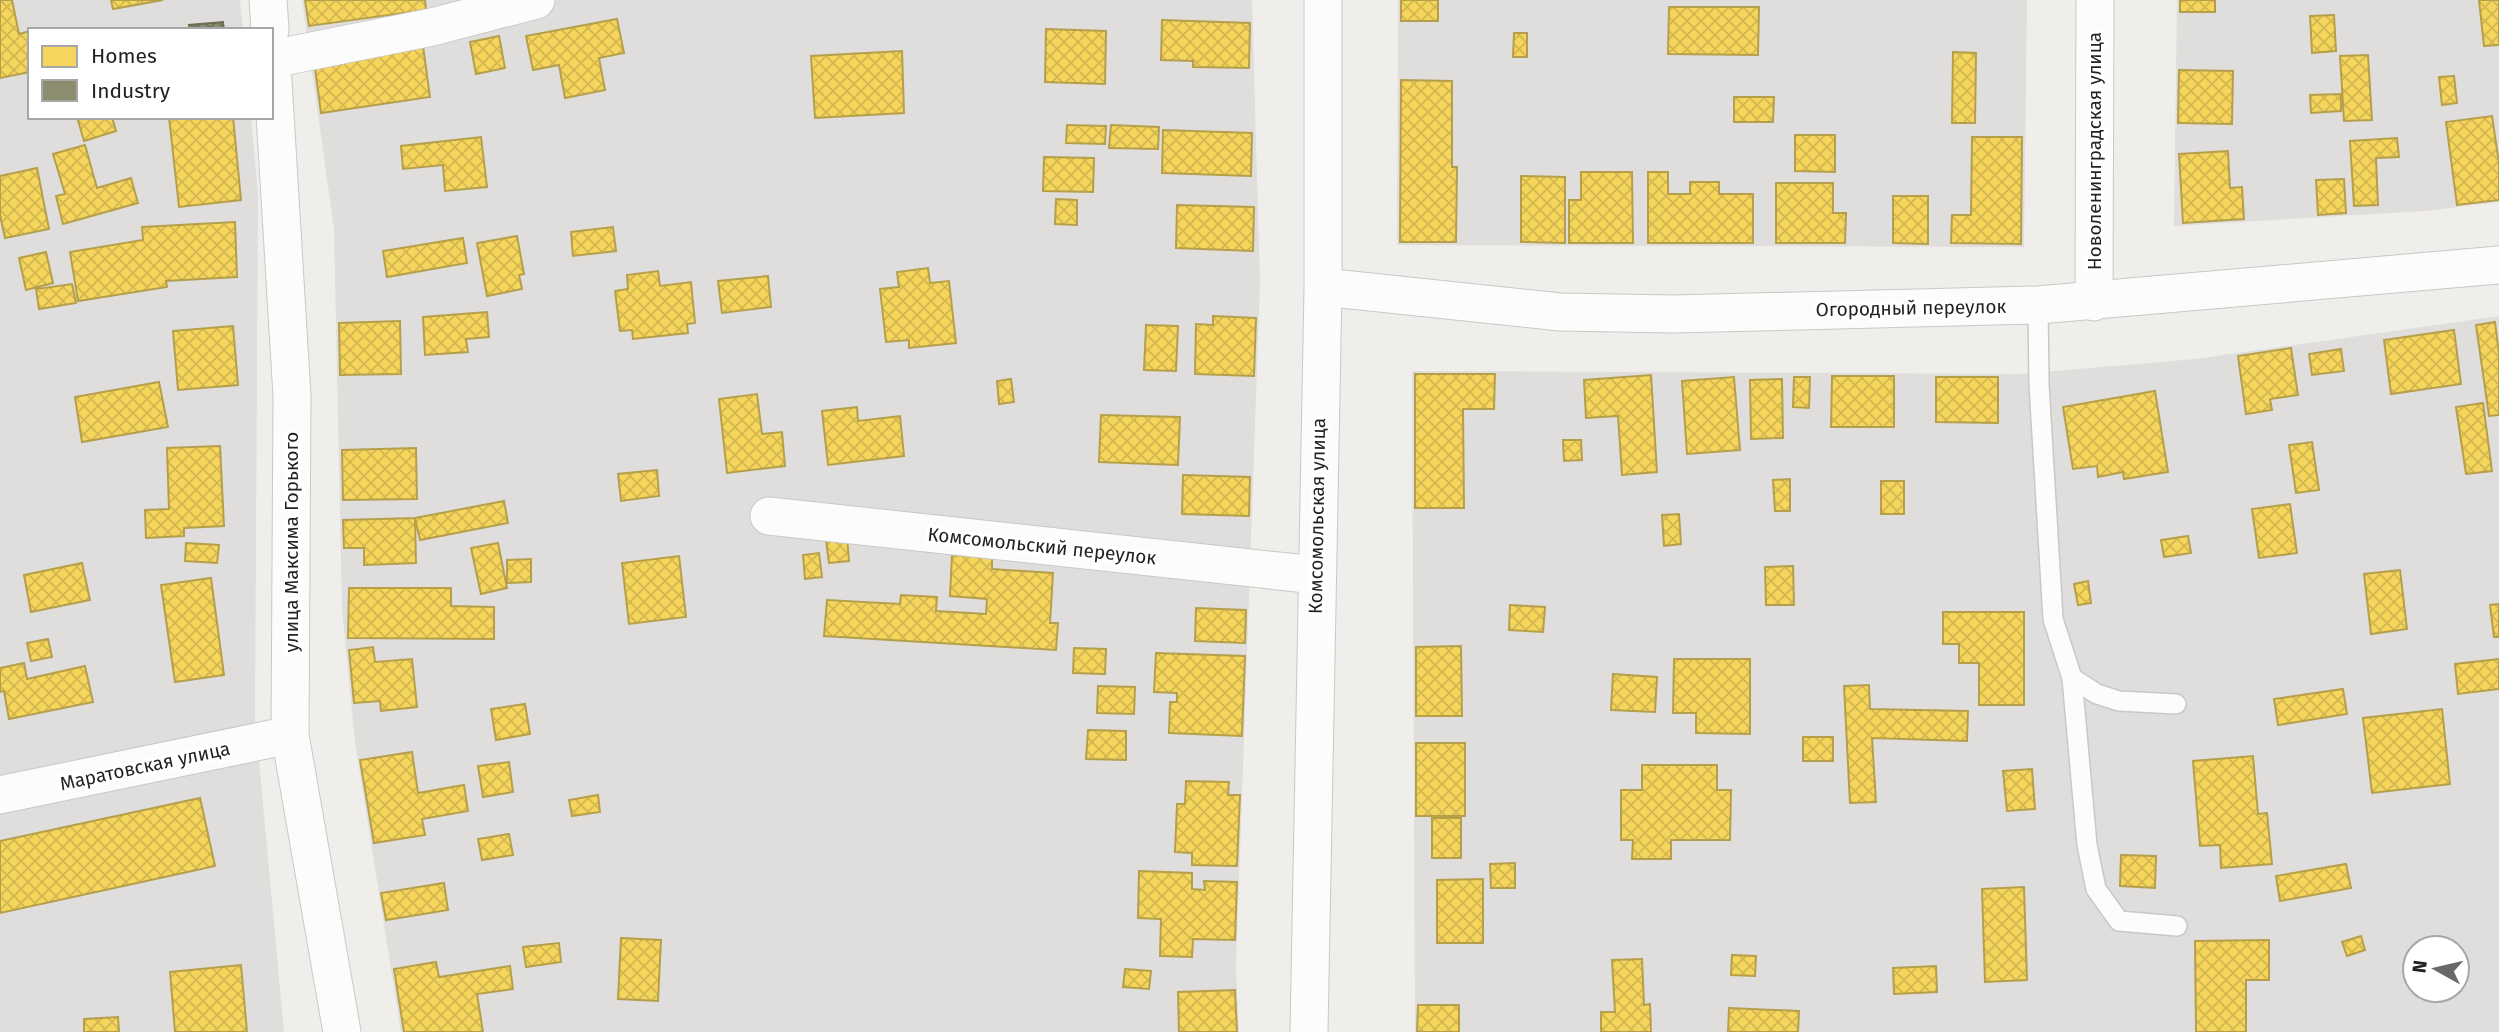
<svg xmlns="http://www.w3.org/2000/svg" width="2499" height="1032" viewBox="0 0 2499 1032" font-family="'Fira Sans',sans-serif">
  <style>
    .residential { fill: #dfdedc; fill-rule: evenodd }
    .homes { fill: url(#homes-cross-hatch); stroke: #b69f4b; stroke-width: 2 }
    .industry { fill: url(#industry-cross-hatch); stroke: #6c6c57; stroke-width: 2 }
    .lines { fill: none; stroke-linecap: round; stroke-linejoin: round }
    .service-casing { stroke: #c9c8c7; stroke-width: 22 }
    .minor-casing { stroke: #c9c8c7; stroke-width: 39 }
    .service { stroke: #fdfcfc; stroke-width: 19 }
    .minor { stroke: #fdfcfc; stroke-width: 37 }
    .labels { text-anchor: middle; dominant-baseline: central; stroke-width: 7; stroke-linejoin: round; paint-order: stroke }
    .street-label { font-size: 19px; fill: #222; stroke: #fff }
  </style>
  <defs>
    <pattern id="homes-cross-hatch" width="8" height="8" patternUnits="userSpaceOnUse" patternTransform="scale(1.75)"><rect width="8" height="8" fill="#f6d55c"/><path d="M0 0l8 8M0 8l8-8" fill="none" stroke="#d3b750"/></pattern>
    <pattern id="industry-cross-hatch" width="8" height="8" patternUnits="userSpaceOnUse" patternTransform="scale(1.75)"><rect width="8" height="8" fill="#8c8c6e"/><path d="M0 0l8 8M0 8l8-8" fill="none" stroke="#72725a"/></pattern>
  </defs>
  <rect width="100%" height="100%" fill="#f0eeeb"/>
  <path class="residential" d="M0 0H240L243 30H30V117H251L258 194 255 717 284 1032H0Z
    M302 0H1252L1260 283 1236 967 1239 1032H401L355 742 342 609 334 229Z
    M1398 0H2027L2024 247 1397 245Z
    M2177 0H2499V202L2425 211 2174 226Z
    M2499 316V1032H1415L1412 371 2019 374 2195 359ZM2415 948H2457V990H2415Z"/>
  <path class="homes" d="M0 0H12L19 34 30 31V72L0 78Z
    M111 0H163L113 9Z
    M305 0H425L426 10 309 26Z
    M1401 0H1438V21H1401Z
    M2180 0H2215V12H2180Z
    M2479 0H2499V45L2484 46Z
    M1669 7H1759L1758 55 1668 54Z
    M2334 15 2336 51 2312 53 2310 16Z
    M617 19 624 53 599 58 605 90 565 98 559 65 533 70 526 36Z
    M1162 20 1250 23 1249 68 1193 67V61L1161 60Z
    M1046 29 1106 31 1105 84 1045 82Z
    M1514 33H1527V57H1513Z
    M499 36 505 68 476 74 470 42Z
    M423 46 430 97 321 113 314 61Z
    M902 51 904 113 815 118 811 56Z
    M1953 52 1976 53 1975 123H1952Z
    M2368 55 2372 120 2344 121 2340 56Z
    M2179 70 2233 71 2232 124 2178 123Z
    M2454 76 2457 103 2442 105 2439 77Z
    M1401 80 1452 81V167H1457L1456 242H1400Z
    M2341 94V111L2311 113 2310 95Z
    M1734 97H1774L1773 122H1734Z
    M2492 116 2499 163V200L2457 205 2446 122Z
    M77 117H112L116 131 84 141Z
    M169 117H233L241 200 179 207Z
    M1067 125 1106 126 1105 144 1066 143Z
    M1111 125 1159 127 1158 149 1109 148Z
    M1163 130 1252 133 1251 176 1162 173Z
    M1795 135H1835V172L1795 171Z
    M481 137 487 187 445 191 443 165 403 169 401 146Z
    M1972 137H2022L2021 244 1951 243 1952 215H1971Z
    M2397 138 2399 157 2376 158 2378 205 2354 206 2350 141Z
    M85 145 97 188 131 178 138 203 63 224 56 196 65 194 53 154Z
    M2228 151 2230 188 2242 187 2244 219 2183 223 2179 154Z
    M1044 157 1094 158 1093 192 1043 191Z
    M37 168 49 229 5 238 0 215V176Z
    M1581 172H1632L1633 243H1569V200H1581Z
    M1648 172H1668V194H1690V182H1719V194H1753V243H1648Z
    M1521 176 1565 177V243L1521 242Z
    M2344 179 2346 213 2318 215 2316 180Z
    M1776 183H1833V213H1846L1845 243H1776Z
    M1893 196H1928V244L1893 243Z
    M1056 199 1077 200V225L1055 224Z
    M1177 205 1254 207 1253 251 1176 248Z
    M235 222 237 277 166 281 167 287 78 301 70 252 143 240 142 227Z
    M613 227 616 251 573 256 571 232Z
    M517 236 524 274 519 275 522 289 487 296 477 243Z
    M463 238 467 263 387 277 383 251Z
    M46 252 53 283 26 290 19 258Z
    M928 268 930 283 949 281 956 343 909 348V340L886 342 880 289 899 287 897 272Z
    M658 271 660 286 691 282 695 323 687 324 688 333 633 339 632 330 620 331 615 291 628 289 627 275Z
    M768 276 771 307 722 313 718 281Z
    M72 284 76 303 39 309 36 289Z
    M487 312 489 337 466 339 468 352 425 355 423 317Z
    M1213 316 1256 318 1254 376 1195 374 1196 324 1213 325Z
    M400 321 401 374 340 375 339 323Z
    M2495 322 2499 354V415L2489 416 2476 325Z
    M1146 325 1178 326 1176 371 1144 370Z
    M233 326 238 385 178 390 173 331Z
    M2454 330 2461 384 2391 394 2384 340Z
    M2291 348 2298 395 2270 399 2272 410 2246 414 2238 356Z
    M2341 349 2344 371 2312 375 2309 354Z
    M1415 374H1495L1494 409H1463L1464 508H1415Z
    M1651 375 1657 472 1622 475 1618 416 1586 418 1584 380Z
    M1832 376H1894V427H1831Z
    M1734 377 1740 450 1687 454 1682 381Z
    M1794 377H1810L1809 408 1793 407Z
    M1936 377H1998V423L1936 422Z
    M1011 379 1014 402 999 404 997 381Z
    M1782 379 1783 438 1751 439 1750 380Z
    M159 382 168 427 82 442 75 397Z
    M2155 391 2168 472 2124 479 2123 472 2098 477 2097 466 2073 469 2063 407Z
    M757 394 762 434 782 432 785 466 727 473 719 399Z
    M2483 403 2492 471 2466 474 2456 407Z
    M857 407 858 421 900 416 904 456 828 465 822 411Z
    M1101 415 1180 417 1178 465 1099 462Z
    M1563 440H1581L1582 460 1564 461Z
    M2312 442 2319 490 2296 493 2289 445Z
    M220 446 224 526 184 528V536L146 538 145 510 169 509 167 448Z
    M416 448 417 499 343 500 342 450Z
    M657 470 659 496 621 501 618 474Z
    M1183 475 1250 477 1249 516 1182 514Z
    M1790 479V511H1775L1773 480Z
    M1881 481H1904V514H1881Z
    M504 501 508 523 420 540 415 518Z
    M2290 504 2297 553 2259 558 2252 509Z
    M1679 514 1681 544 1664 546 1662 515Z
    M415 518 416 563 364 565V548H344L343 520Z
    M2188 536 2191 553 2164 557 2161 540Z
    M847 537 849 561 829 563 826 540Z
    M186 543 219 545 217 563 185 561Z
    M498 543 507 588 481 594 471 548Z
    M819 553 822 577 805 579 803 555Z
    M952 555 992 557V569L1053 573 1050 623H1058L1056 650 824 636 827 600 900 604 901 595 937 597 936 611 986 614 987 599 950 596Z
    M679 556 686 617 629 624 622 563Z
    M531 559V582L507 583V560Z
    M82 563 90 600 31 612 24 575Z
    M1793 566 1794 605H1766L1765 567Z
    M2400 570 2407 629 2371 634 2364 574Z
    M211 578 224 675 175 682 161 585Z
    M2088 581 2091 603 2078 605 2074 584Z
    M349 588H451V606L494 607V639L348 638Z
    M2499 604V637H2494L2490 605Z
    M1510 605 1545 607 1543 632 1509 630Z
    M1196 608 1246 610 1245 643 1195 641Z
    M1943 612H2024V705H1979V663H1959V644H1943Z
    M48 639 52 657 31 661 27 643Z
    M1461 646 1462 716H1416V647Z
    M373 647 375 662 412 659 417 707 381 711 380 701 354 703 349 650Z
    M1074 648 1106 649 1105 674 1073 673Z
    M1156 653 1245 656 1242 736 1169 733 1170 702H1177V693L1154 692Z
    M1674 659H1750V734L1696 733V713H1673Z
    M2499 659V689L2458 694 2455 664Z
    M24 663 27 679 85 666 93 702 9 719 4 691 0 692V668Z
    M1613 674 1657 677 1655 712 1611 710Z
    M1869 685 1870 709 1968 711 1967 741 1872 738 1876 802 1850 803 1844 686Z
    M1098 686 1135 687 1134 714 1097 713Z
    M2343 689 2347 714 2278 725 2274 699Z
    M525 704 530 734 496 740 491 709Z
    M2442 709 2450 784 2372 793 2363 718Z
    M1088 730 1126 731V760L1086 759Z
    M1803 737H1833V761H1803Z
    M1416 743H1465V816H1416Z
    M412 752 418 793 464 785 468 811 422 819 425 835 374 843 360 760Z
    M2253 756 2258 814 2267 813 2272 864 2221 868 2220 845 2200 846 2193 761Z
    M509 762 513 792 483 797 478 766Z
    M1642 765H1717V790H1731L1730 840H1671V859H1632L1633 840H1621V790H1642Z
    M2032 769 2035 809 2007 811 2003 771Z
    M1186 781 1229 782 1228 795H1240L1237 866 1192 865V853L1175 852 1177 804H1185Z
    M598 795 600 812 572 816 569 800Z
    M200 798 215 866 0 913V841Z
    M1432 818H1461V858H1432Z
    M509 834 513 855 482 860 478 839Z
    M2121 855 2156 856 2155 888 2120 886Z
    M1515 863V888H1491L1490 864Z
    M2346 864 2351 888 2280 901 2276 876Z
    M1139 871 1192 873V889L1205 890 1204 881 1237 882 1235 940 1193 939 1192 957 1160 956 1161 919 1138 918Z
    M1483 879V943H1437V880Z
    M444 883 448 910 386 920 381 893Z
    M2024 887 2027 980 1985 982 1982 889Z
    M2361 936 2365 950 2347 956 2342 942Z
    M621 938 661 940 658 1001 618 999Z
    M2269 940V980H2246V1032H2196L2195 941Z
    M559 943 561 962 526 967 523 947Z
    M1732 955 1756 956 1755 976 1731 975Z
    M1642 959 1644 1005 1650 1004 1651 1032H1601V1012H1615L1612 960Z
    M436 962 439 977 510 966 513 989 477 994 483 1032H404L394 969Z
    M241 965 247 1032H175L170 972Z
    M1936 966 1937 992 1894 994 1893 968Z
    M1125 969 1151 971 1149 989 1123 987Z
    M1235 990 1237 1032H1179L1178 992Z
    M1418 1005H1459V1032H1417Z
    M1729 1008 1799 1011 1798 1032H1728Z
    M118 1017 119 1032H84V1019Z"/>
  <path class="industry" d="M223 22 224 30H190L189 25Z"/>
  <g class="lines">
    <defs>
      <path id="service" d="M2038 305 2039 384 2053 619 2072 678 2087 845 2096 889 2119 921 2177 926
        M2072 678 2097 694 2119 701 2176 704"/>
      <path id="minor" d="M268 0 270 30
        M271 48 292 396 290 735 342 1032
        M272 59 432 27 536 0
        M1323 287 1560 312 1674 314 2038 305 2499 265
        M2094 302 2095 0
        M769 516 1316 575
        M0 795 290 735
        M1309 1032 1323 287V0"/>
    </defs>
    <use href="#service" class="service-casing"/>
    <use href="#minor" class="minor-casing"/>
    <use href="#service" class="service"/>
    <use href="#minor" class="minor"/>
  </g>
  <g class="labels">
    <g class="street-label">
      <text transform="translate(2094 151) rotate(-90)">Новоленинградская улица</text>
      <text transform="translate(1911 308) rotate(-1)">Огородный переулок</text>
      <text transform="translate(1317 516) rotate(-89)">Комсомольская улица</text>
      <text transform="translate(291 542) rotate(-90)">улица Максима Горького</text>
      <text transform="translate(1042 546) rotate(6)">Комсомольский переулок</text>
      <text transform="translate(145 766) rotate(-12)">Маратовская улица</text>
    </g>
  </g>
  <rect x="28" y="28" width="245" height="91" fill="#ffffff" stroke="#a7a7a7" stroke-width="2"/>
  <rect x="42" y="46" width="35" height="21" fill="#f6d55c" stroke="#a7a7a7" stroke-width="2"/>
  <text x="91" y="63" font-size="21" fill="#222222">Homes</text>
  <rect x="42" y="80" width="35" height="21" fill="#8c8c6e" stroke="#a7a7a7" stroke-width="2"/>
  <text x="91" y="98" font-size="21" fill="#222222">Industry</text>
  <g transform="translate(2436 969) rotate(278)"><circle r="33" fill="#ffffff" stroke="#a7a7a7" stroke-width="2"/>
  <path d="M0-5L12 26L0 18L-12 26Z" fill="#6a6968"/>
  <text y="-10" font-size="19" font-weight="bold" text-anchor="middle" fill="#222222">N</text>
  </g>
</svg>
